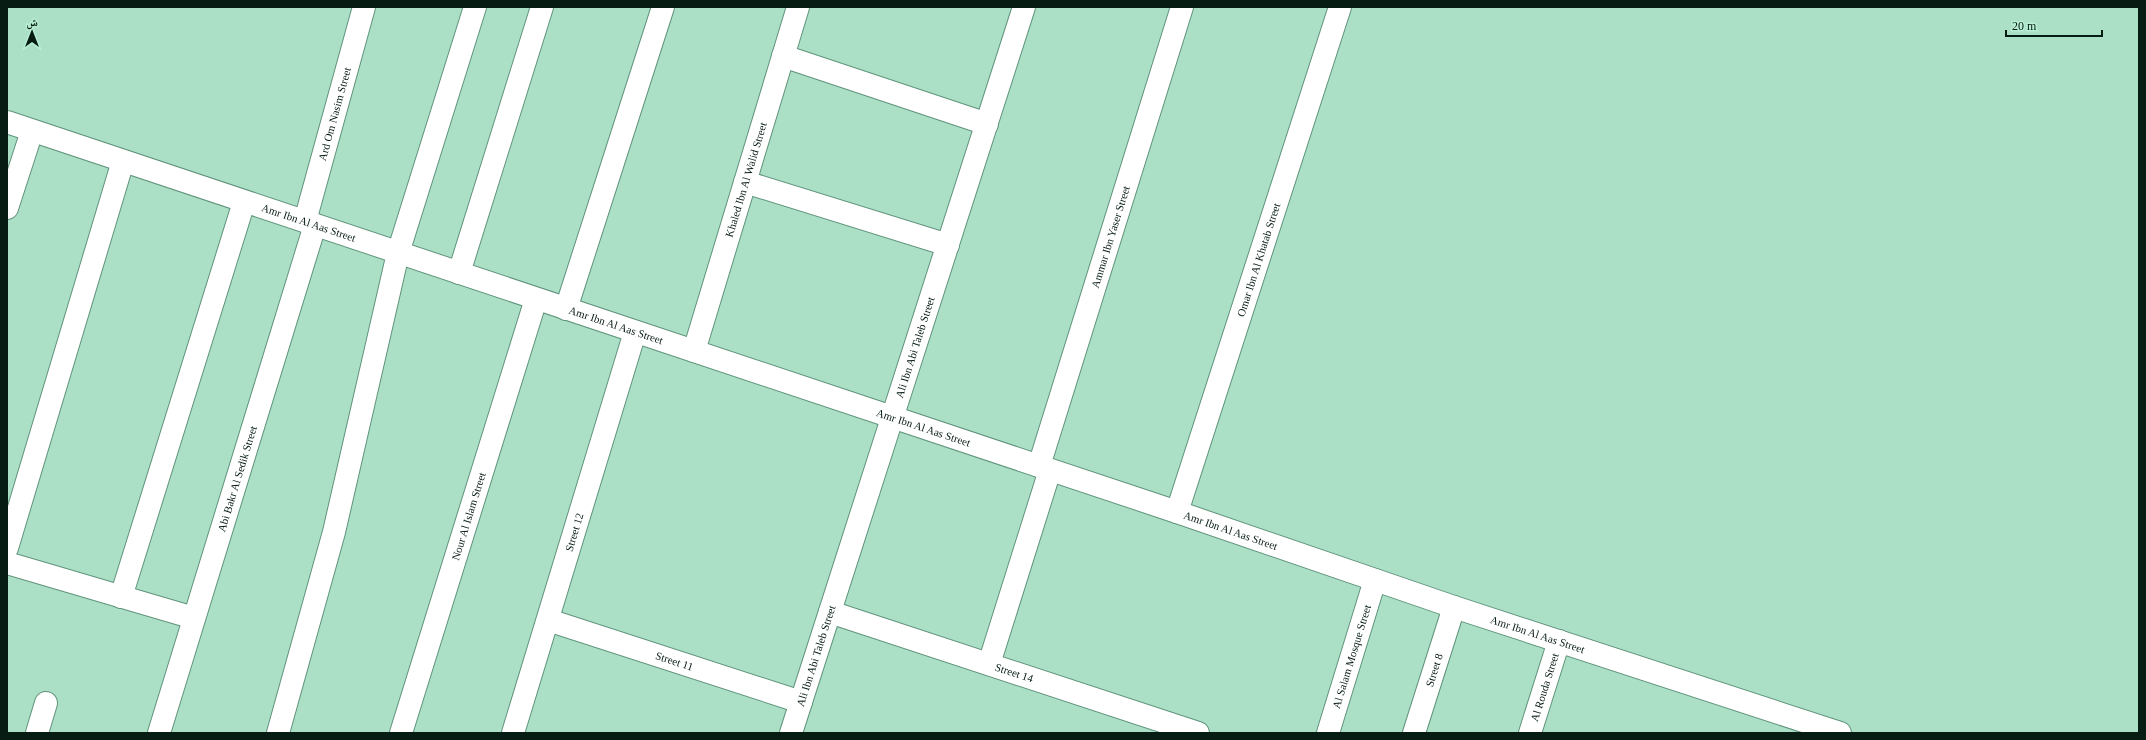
<svg xmlns="http://www.w3.org/2000/svg" width="2146" height="740" viewBox="0 0 2146 740" font-family="'Times New Roman','Noto Naskh Arabic',serif">
  <style>
    .lines { fill: none; stroke-linecap: round; stroke-linejoin: round }
    .minor-casing { stroke: #60937b; stroke-width: 24 }
    .minor { stroke: #fff; stroke-width: 22 }
    .labels { text-anchor: middle; dominant-baseline: central; stroke-width: 4; stroke-linejoin: round; paint-order: stroke }
    .street-label { font-size: 11px; fill: #071c13; stroke: #b8eed3 }
  </style>
  <rect width="100%" height="100%" fill="#abe0c7"/>
  <g class="lines">
    <defs>
      <g id="minor">
        <path d="M783 56 987 124"/>
        <path id="s1" d="M7 122 1177 512 1454 607 1840 733"/>
        <path d="M745 182 948 245"/>
        <path d="M7 208 32 131"/>
        <path id="s2" d="M305 221 364 7"/>
        <path d="M459 273 542 7"/>
        <path d="M566 309 663 7"/>
        <path id="s3" d="M694 351 798 7"/>
        <path id="s4" d="M1039 466 1182 7"/>
        <path id="s5" d="M1177 512 1340 7"/>
        <path d="M7 548 123 161"/>
        <path d="M7 563 194 618"/>
        <path d="M121 597 244 202"/>
        <path id="s6" d="M830 612 1198 733"/>
        <path id="s7" d="M548 620 801 702"/>
        <path d="M989 664 1050 470"/>
        <path d="M37 733 46 703"/>
        <path id="s8" d="M159 733 315 225"/>
        <path d="M278 733 334 532 398 253 475 7"/>
        <path id="s9" d="M401 733 536 299"/>
        <path id="s10" d="M513 733 635 332"/>
        <path id="s11" d="M791 733 1024 7"/>
        <path id="s12" d="M1328 733 1375 580"/>
        <path id="s13" d="M1414 733 1454 607"/>
        <path id="s14" d="M1530 733 1559 641"/>
      </g>
    </defs>
    <use href="#minor" class="minor-casing"/>
    <use href="#minor" class="minor"/>
  </g>
  <g class="labels">
    <g class="street-label">
      <text stroke="none"><textPath href="#s2" startOffset="111">Ard Om Nasim Street</textPath></text>
      <text stroke="none"><textPath href="#s3" startOffset="179">Khaled Ibn Al Walid Street</textPath></text>
      <text stroke="none"><textPath href="#s1" startOffset="318">Amr Ibn Al Aas Street</textPath></text>
      <text stroke="none"><textPath href="#s4" startOffset="240">Ammar Ibn Yaser Street</textPath></text>
      <text stroke="none"><textPath href="#s5" startOffset="265">Omar Ibn Al Khatab Street</textPath></text>
      <text stroke="none"><textPath href="#s1" startOffset="642">Amr Ibn Al Aas Street</textPath></text>
      <text stroke="none"><textPath href="#s11" startOffset="405">Ali Ibn Abi Taleb Street</textPath></text>
      <text stroke="none"><textPath href="#s1" startOffset="966">Amr Ibn Al Aas Street</textPath></text>
      <text stroke="none"><textPath href="#s8" startOffset="266">Abi Bakr Al Sedik Street</textPath></text>
      <text stroke="none"><textPath href="#s9" startOffset="227">Nour Al Islam Street</textPath></text>
      <text stroke="none"><textPath href="#s1" startOffset="1290">Amr Ibn Al Aas Street</textPath></text>
      <text stroke="none"><textPath href="#s10" startOffset="210">Street 12</textPath></text>
      <text stroke="none"><textPath href="#s1" startOffset="1614">Amr Ibn Al Aas Street</textPath></text>
      <text stroke="none"><textPath href="#s11" startOffset="81">Ali Ibn Abi Taleb Street</textPath></text>
      <text stroke="none"><textPath href="#s12" startOffset="80">Al Salam Mosque Street</textPath></text>
      <text stroke="none"><textPath href="#s7" startOffset="133">Street 11</textPath></text>
      <text stroke="none"><textPath href="#s13" startOffset="66">Street 8</textPath></text>
      <text stroke="none"><textPath href="#s6" startOffset="194">Street 14</textPath></text>
      <text stroke="none"><textPath href="#s14" startOffset="48">Al Rouda Street</textPath></text>
    </g>
  </g>
  <rect width="2146" height="740" fill="none" stroke="#071c13" stroke-width="16"/>
  <g transform="translate(32 32)" stroke="#b8eed3" stroke-width="3" paint-order="stroke">
  <path d="M0-3L7 15L0 10L-7 15Z" fill="#071c13"/>
  <text y="-6" font-size="11" font-weight="bold" text-anchor="middle" fill="#071c13">ش</text>
  </g>
  <path d="M2006 30v6h96v-6" fill="none" stroke="#071c13" stroke-width="2"/>
  <text x="2012" y="30" font-size="12" fill="#071c13" stroke="#b8eed3" stroke-width="3" paint-order="stroke">20 m</text>
</svg>
